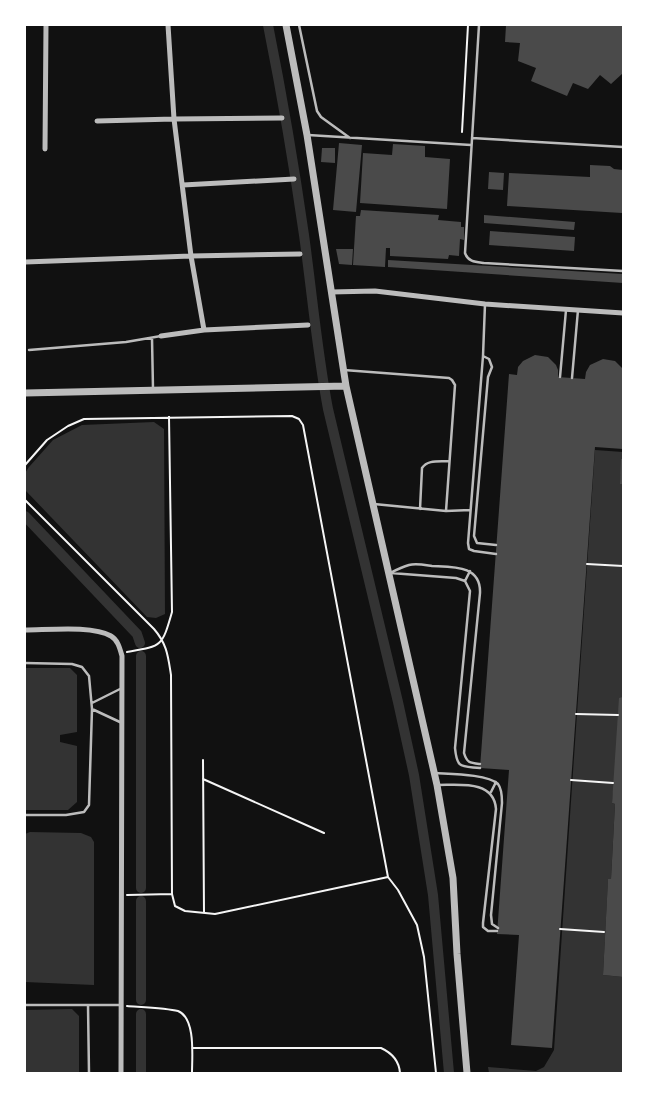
<svg xmlns="http://www.w3.org/2000/svg" width="648" height="1098" viewBox="0 0 648 1098" font-family="'Fira Sans',sans-serif">
  <style>
    .water { fill: #333 }
    .lines { fill: none; stroke-linecap: round; stroke-linejoin: round }
    .canal { stroke: #333; stroke-width: 10 }
    .building { fill: #4a4a4a }
    .path { stroke: #f5f5f5; stroke-width: 2 }
    .service { stroke: #bcbcbc; stroke-width: 2.5 }
    .minor { stroke: #bcbcbc; stroke-width: 5 }
    .tertiary { stroke: #bcbcbc; stroke-width: 7 }
  </style>
  <rect width="100%" height="100%" fill="#111"/>
  <path class="water" d="M154 422 164 429 165 614 156 618 147 617 25 490V473L29 467 53 440 82 425Z
    M595 450 623 452 620 484H623V690L612 803 615 804 611 879 608 880 603 975 623 977V1073H489L488 1067 536 1071 544 1067 554 1050Z
    M25 668H70L77 675V732L60 735V742L77 746V802L68 810H25Z
    M30 832 81 833 91 837 94 842V985L25 982V834Z
    M72 1009 79 1016V1073H25V1010Z"/>
  <g class="lines">
    <path class="canal" d="M268 25C282 95 294 165 304 235 312 293 317 351 328 409L398 702 414 775 433 895 449 1073
      M25 516 137 634 140 643
      M141 888V656
      M141 1000V901
      M141 1014V1073"/>
  </g>
  <path class="building" d="M506 25H623V73L611 84 600 75 588 89 573 83 567 96 531 81 536 68 518 61 520 43 505 42Z
    M339 143 362 145 356 212 333 210Z
    M393 144 425 146V157L450 159 447 209 360 203 363 153 392 155Z
    M322 148H335V163L321 162Z
    M590 165 610 166 614 169 623 170 622 213 507 206 509 173 590 177Z
    M489 172 504 173 503 190 488 189Z
    M361 210 439 215 438 220 461 222V227H464V240L460 239 459 256 449 255 448 259 390 256V248H386L385 267 353 265 356 216H360Z
    M484 215 575 222 574 230 484 223Z
    M490 231 575 237 574 251 489 245Z
    M336 249H353L352 265 339 264Z
    M388 260 623 274V283L388 267Z
    M535 355 548 357 556 365 558 370V377L585 379 586 372 590 365 603 359 615 361 623 369V449L595 447 552 1048 511 1045 519 935 497 934 509 770 480 768 509 374 517 375 518 367 523 361Z
    M621 459H623V484H620Z
    M623 697V977L603 975 608 879H611L615 804 612 803 619 698Z"/>
  <g class="lines">
    <path class="path" d="M462 132 468 25
      M25 465 47 440 68 426 84 419 292 416 299 419 303 425 388 877 398 890 417 925 424 957 436 1073
      M25 500 154 629C167 644 168 656 171 675L172 894 175 906 185 911 215 914 388 877
      M587 564 623 566
      M127 652C162 646 162 647 172 612L169 417
      M576 714 618 715
      M203 760 204 913
      M203 779 324 833
      M571 780 613 783
      M127 895 172 894
      M560 929 604 932
      M127 1006C140 1007 167 1008 178 1011 196 1018 192 1057 192 1073
      M192 1048H381C392 1053 399 1060 400 1073"/>
    <path class="service" d="M299 25 317 111 321 117 350 138
      M479 25 465 253C468 262 476 262 484 263L623 271
      M308 135 471 145
      M472 138 623 147
      M485 304 483 356 468 543 469 549 474 551 496 554
      M152 338 153 389
      M29 350 126 342 161 336
      M483 356 489 359 492 367 488 377 474 536 477 543 496 545
      M344 370 449 378 452 380 455 385 446 511
      M560 377 566 310
      M572 378 578 310
      M374 504 446 511 470 510
      M420 509 422 468C428 459 440 462 449 461
      M390 573C396 570 402 567 409 565 416 563 425 565 432 566 453 567 481 565 480 593L464 753C467 763 470 763 480 764
      M391 573 456 578 465 581 470 591 455 748C457 769 461 766 480 768
      M465 581 470 571
      M25 663 72 664 82 667 89 676 92 709 89 805 84 812 66 815H25
      M92 703 120 689
      M92 709 122 723
      M435 773C449 774 488 774 498 784 502 789 502 797 502 803L491 915 492 924 498 928
      M438 785C460 785 494 780 496 809L483 923V927L488 931H497
      M491 792 496 782
      M25 1005H121
      M88 1005 89 1073"/>
    <path class="minor" d="M168 25 174 119 191 256 204 330
      M97 121 174 119 282 118
      M45 149 46 25
      M183 185 294 179
      M25 262 191 256 300 254
      M331 292 375 291 485 304 623 313
      M161 336 204 330 308 325
      M25 630C47 630 93 625 111 636 118 640 120 649 122 656L121 1073"/>
    <path class="tertiary" d="M286 25 307 135 346 386 437 785 453 878 457 954 467 1073
      M25 393 346 386"/>
  </g>
  <rect width="648" height="1098" fill="none" stroke="#ffffff" stroke-width="52"/>
</svg>
